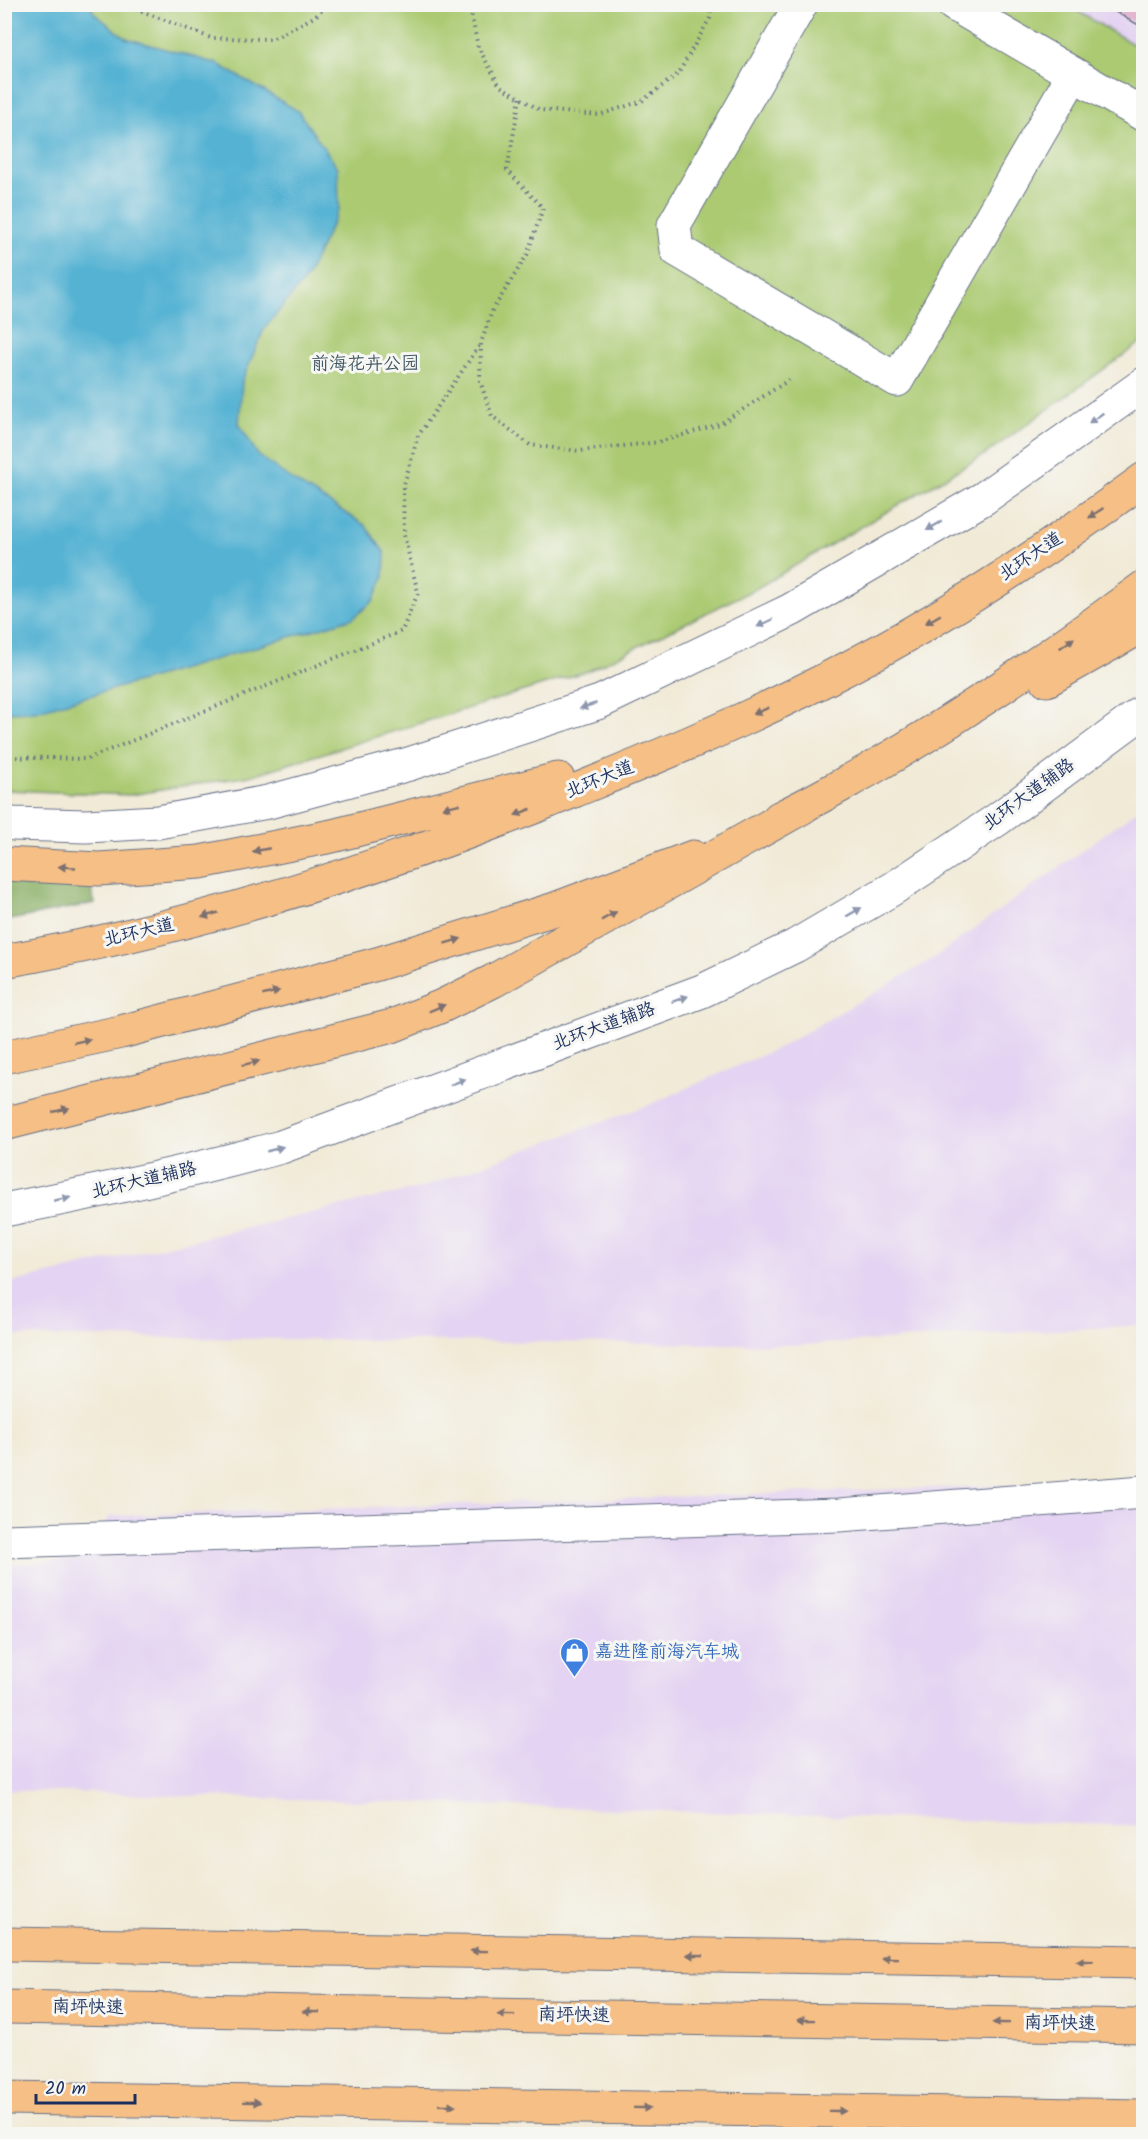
<svg xmlns="http://www.w3.org/2000/svg" width="1148" height="2139" viewBox="0 0 1148 2139" font-family="Kalam,'LXGW WenKai TC',sans-serif">
  <style>
    .built { fill: #e4d3f2 }
    .green { fill: #abca72; stroke: #637c68; stroke-width: 1.5 }
    .forest { fill: #88ae64; stroke: #526e61; stroke-width: 1.5 }
    .water { fill: #55b2d3; stroke: #387098; stroke-width: 1.5 }
    .building { fill: #dea2c3 }
    .lines { fill: none; stroke-linecap: round; stroke-linejoin: round }
    .minor-casing { stroke: #667088; stroke-width: 35 }
    .major-casing { stroke: #667088; stroke-width: 35 }
    .highway-casing { stroke: #667088; stroke-width: 35 }
    .path { stroke: #667088; stroke-width: 4; stroke-dasharray: 1.5 4.5; stroke-linecap: butt }
    .minor { stroke: #fff; stroke-width: 33 }
    .major { stroke: #f5bf86; stroke-width: 33 }
    .highway { stroke: #f5bf86; stroke-width: 33 }
    .oneway { fill: #8d97ae }
    .oneway2 { fill: #7d7070 }
    .labels { text-anchor: middle; dominant-baseline: central; stroke-width: 6; stroke-linejoin: round; paint-order: stroke }
    .park-label { font-size: 18px; fill: #3f5663; stroke: #f6f6f2 }
    .street-label { font-size: 18px; fill: #1b2f5e; stroke: #f6f6f2 }
    .shop-label { font-size: 18px; fill: #366cbe; stroke: #f6f6f2; text-anchor: start }
  </style>
  <rect width="100%" height="100%" fill="#f6f6f2"/>
  <filter id="ink" filterUnits="userSpaceOnUse"><feTurbulence type="fractalNoise" baseFrequency=".0167" numOctaves="2"/><feDisplacementMap in="SourceGraphic" scale="12" xChannelSelector="R" yChannelSelector="G"/><feConvolveMatrix kernelMatrix="1 2 1 2 8 2 1 2 1" color-interpolation-filters="sRGB"/></filter>
  <filter id="wash" filterUnits="userSpaceOnUse"><feTurbulence type="fractalNoise" baseFrequency=".008" numOctaves="4" result="noise"/><feDisplacementMap in="SourceGraphic" scale="24" xChannelSelector="R" yChannelSelector="G"/><feGaussianBlur stdDeviation="1.35" result="paint"/><feColorMatrix in="noise" values="0 0 0 0 0 0 0 0 0 0 0 0 0 0 0 0 0 1.4 0 .05"/><feComposite in="paint" operator="in"/></filter>
  <g filter="url(#wash)">
    <rect width="100%" height="100%" fill="#f1ead7"/>
    <path class="built" d="M1065 5H1143V50Z
      M1143 806V1325L801 1345 5 1336V1284L423 1187 651 1104 782 1046 934 958Z
      M1143 1477V1826L5 1790V1565L78 1560 110 1516 1100 1482Z"/>
    <path class="green" d="M1065 4 1143 50V341L987 453 757 588 588 671 250 776 130 795 5 790V5Z"/>
    <path class="forest" d="M5 880 91 890 95 903 5 921Z"/>
    <path class="water" d="M5 4 90 5 95 14 126 38 218 64 298 111 338 168 339 209 306 278 264 329 242 381 239 424 258 455 292 480 365 525 385 553 384 577 373 601 353 618 163 675 35 711 5 712Z"/>
    <g id="blocks">
      <path class="building" d="M1101 4H1144V28Z"/>
    </g>
  </g>
  <g filter="url(#ink)">
    <use href="#blocks" fill-opacity="0" stroke="#667088" stroke-width="1.5"/>
    <g class="lines">
      <defs>
        <path id="minor" d="M801 4 674 225 677 250 897 380 1073 75
          M953 4 1144 115
          M4 822 13 824 86 826 158 822 268 802 409 764 600 702 791 610 984 498 1144 384
          M4 1210C97 1192 190 1172 281 1147L702 991 795 946 894 888 998 819 1144 711
          M4 1541 839 1515 1144 1492"/>
        <path id="major" d="M1047 680 1144 625
          M779 818C809 804 838 787 867 771 963 716 1054 653 1144 587
          M4 864 99 869 200 862 332 836 558 779
          M4 961C200 927 390 866 574 791 647 761 721 731 792 696 916 637 1034 560 1144 479
          M4 1057 121 1032 377 964 555 909 693 857"/>
        <path id="highway" d="M4 1124 392 1026 442 1006 493 981 803 807
          M4 1944 1144 1962
          M4 2007 1144 2026
          M4 2098 1144 2116"/>
      </defs>
      <use href="#minor" class="minor-casing"/>
      <use href="#major" class="major-casing"/>
      <use href="#highway" class="highway-casing"/>
      <path class="path" d="M132 4 136 9 211 38 272 39 316 16 326 4
        M469 4 478 47 500 86 540 110 599 115 642 101 678 74 710 18 711 4
        M520 98 507 170 543 208 527 255 492 311 481 343 480 381 492 416 530 445 579 451 659 442 720 424 792 378
        M4 757 87 759 402 631 418 593 404 535 403 488 418 436 481 343"/>
      <use href="#minor" class="minor"/>
      <use href="#major" class="major"/>
      <use href="#highway" class="highway"/>
    </g>
    <defs><path id="oneway-solid" d="M-6-.8H1V-3.2L6.5 0L1 3.2V.8H-6Z" transform="scale(1.5)"/></defs>
    <g class="oneway">
      <use href="#oneway-solid" transform="translate(1096 418) rotate(145)"/>
      <use href="#oneway-solid" transform="translate(934 526) rotate(150)"/>
      <use href="#oneway-solid" transform="translate(765 623) rotate(154)"/>
      <use href="#oneway-solid" transform="translate(588 706) rotate(162)"/>
      <use href="#oneway-solid" transform="translate(854 912) rotate(-30)"/>
      <use href="#oneway-solid" transform="translate(680 999) rotate(-20)"/>
      <use href="#oneway-solid" transform="translate(458 1082) rotate(-20)"/>
      <use href="#oneway-solid" transform="translate(275 1149) rotate(-16)"/>
      <use href="#oneway-solid" transform="translate(62 1199) rotate(-11)"/>
    </g>
    <g class="oneway2">
      <use href="#oneway-solid" transform="translate(1096 513) rotate(146)"/>
      <use href="#oneway-solid" transform="translate(933 619) rotate(150)"/>
      <use href="#oneway-solid" transform="translate(1067 643) rotate(-35)"/>
      <use href="#oneway-solid" transform="translate(761 711) rotate(156)"/>
      <use href="#oneway-solid" transform="translate(451 806) rotate(166)"/>
      <use href="#oneway-solid" transform="translate(523 812) rotate(158)"/>
      <use href="#oneway-solid" transform="translate(261 850) rotate(169)"/>
      <use href="#oneway-solid" transform="translate(67 867) rotate(-177)"/>
      <use href="#oneway-solid" transform="translate(210 915) rotate(164)"/>
      <use href="#oneway-solid" transform="translate(609 916) rotate(-29)"/>
      <use href="#oneway-solid" transform="translate(453 941) rotate(-17)"/>
      <use href="#oneway-solid" transform="translate(271 993) rotate(-15)"/>
      <use href="#oneway-solid" transform="translate(437 1008) rotate(-23)"/>
      <use href="#oneway-solid" transform="translate(82 1041) rotate(-12)"/>
      <use href="#oneway-solid" transform="translate(251 1063) rotate(-14)"/>
      <use href="#oneway-solid" transform="translate(61 1110) rotate(-14)"/>
      <use href="#oneway-solid" transform="translate(479 1951) rotate(-179)"/>
      <use href="#oneway-solid" transform="translate(695 1955) rotate(-179)"/>
      <use href="#oneway-solid" transform="translate(890 1958) rotate(-179)"/>
      <use href="#oneway-solid" transform="translate(1085 1961) rotate(-179)"/>
      <use href="#oneway-solid" transform="translate(311 2012) rotate(-179)"/>
      <use href="#oneway-solid" transform="translate(506 2015) rotate(-179)"/>
      <use href="#oneway-solid" transform="translate(806 2020) rotate(-179)"/>
      <use href="#oneway-solid" transform="translate(1001 2023) rotate(-179)"/>
      <use href="#oneway-solid" transform="translate(252 2102) rotate(1)"/>
      <use href="#oneway-solid" transform="translate(447 2105) rotate(1)"/>
      <use href="#oneway-solid" transform="translate(642 2108) rotate(1)"/>
      <use href="#oneway-solid" transform="translate(837 2111) rotate(1)"/>
    </g>
  </g>
  <defs>
    <symbol id="shop-pin" viewBox="-11 -11 22 30"><path d="M0 17L-7.5 6A9.5 9.5 0 1 1 7.5 6Z" fill="#3f7fe0" stroke="#f6f6f2"/><path d="M-5-2.5h2.3a2.7 3.5 0 0 1 5.4 0H5L5.5 6h-11ZM-1.5-2.5h3a1.5 2.3 0 0 0-3 0Z" fill="#fff"/></symbol>
  </defs>
  <g fill-rule="evenodd">
    <use href="#shop-pin" x="558" y="1636" width="33" height="45"/>
  </g>
  <g class="labels">
    <g class="park-label">
      <text x="365" y="364">前海花卉公园</text>
    </g>
    <g class="street-label">
      <text transform="translate(1031 557) rotate(-34)">北环大道</text>
      <text transform="translate(600 780) rotate(-22)">北环大道</text>
      <text transform="translate(1029 795) rotate(-36)">北环大道辅路</text>
      <text transform="translate(139 933) rotate(-13)">北环大道</text>
      <text transform="translate(604 1027) rotate(-20)">北环大道辅路</text>
      <text transform="translate(144 1181) rotate(-13)">北环大道辅路</text>
      <text transform="translate(88 2008) rotate(1)">南坪快速</text>
      <text transform="translate(574 2016) rotate(1)">南坪快速</text>
      <text transform="translate(1060 2024) rotate(1)">南坪快速</text>
    </g>
    <g class="shop-label">
      <text x="595" y="1652">嘉进隆前海汽车城</text>
    </g>
  </g>
  <rect width="1148" height="2139" fill="none" stroke="#f6f6f2" stroke-width="24"/>
  <path d="M36 2094v9h99v-9" fill="none" stroke="#1b2f5e" stroke-width="3"/>
  <text x="45" y="2094" font-size="18" fill="#1b2f5e" stroke="#f6f6f2" stroke-width="4.5" paint-order="stroke">20 m</text>
</svg>
